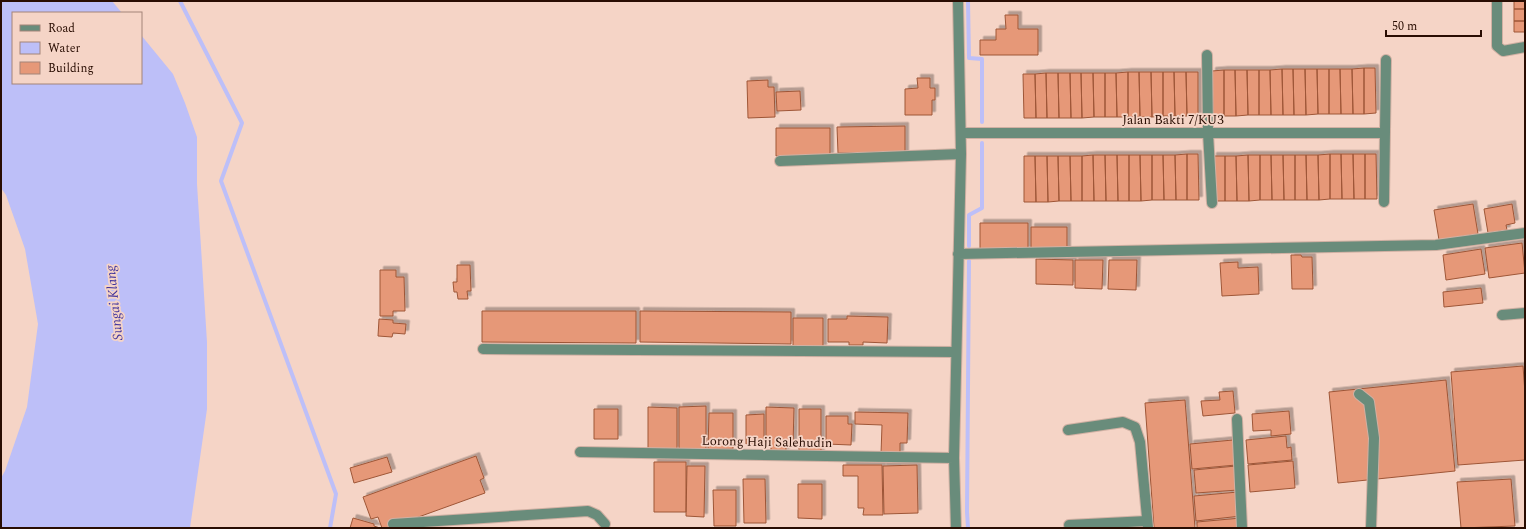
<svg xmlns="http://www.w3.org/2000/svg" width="1526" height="529" viewBox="0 0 1526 529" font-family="Spectral,serif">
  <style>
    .water { fill: #bdbff8 }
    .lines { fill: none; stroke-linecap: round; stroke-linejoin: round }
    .stream { stroke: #bdbff8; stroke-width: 4 }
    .building { fill: #e69878; stroke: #9e5637; filter: url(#shadow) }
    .minor-casing { stroke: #d0b0a3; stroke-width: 12 }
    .minor { stroke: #698c7b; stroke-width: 10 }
    .labels { text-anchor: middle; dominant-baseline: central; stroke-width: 3.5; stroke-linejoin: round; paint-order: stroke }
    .street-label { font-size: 13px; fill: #290d02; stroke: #f5d4c6 }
    .water-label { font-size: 14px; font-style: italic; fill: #43359d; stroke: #f5d4c6 }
  </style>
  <defs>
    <filter id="shadow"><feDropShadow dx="3.5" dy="-3.5" stdDeviation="0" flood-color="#0004"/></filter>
  </defs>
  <rect width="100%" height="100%" fill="#f5d4c6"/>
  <path class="water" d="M1 1H112L122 13H13V83H141V35L173 74 185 103 197 137V184L207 342V409L190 528H1V478L5 471 27 407 38 324 25 249 6 195 1 188Z"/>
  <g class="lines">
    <path class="stream" d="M180 1 242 123 221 181 336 494 330 528
      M968 1 969 58 982 59V122
      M969 246V215L982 208V143
      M968 528 967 512 969 261"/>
  </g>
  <path class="building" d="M1514 1H1525V9H1514Z
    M1514 9H1525V21H1514Z
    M1005 15H1018V29H1038V55H980V40H996V29H1006Z
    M1514 21H1525V32H1514Z
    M1364 68V114H1353L1352 69Z
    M1364 68H1375L1376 113 1364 114Z
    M1282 69 1283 115H1271L1270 70Z
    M1282 69H1293L1294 115H1283Z
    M1293 69H1305L1306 115H1294Z
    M1305 69H1317L1318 114 1306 115Z
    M1317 69H1329V114H1318Z
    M1329 69H1340L1341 114H1329Z
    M1340 69H1352L1353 114H1341Z
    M1224 70V116H1213L1212 71Z
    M1224 70H1235L1236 116H1224Z
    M1235 70H1247L1248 115 1236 116Z
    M1247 70H1259V115H1248Z
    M1259 70H1270L1271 115H1259Z
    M1128 72H1139L1140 117H1128Z
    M1128 72V117H1117L1116 73Z
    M1139 72H1151L1152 117H1140Z
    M1151 72H1163V116L1152 117Z
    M1163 72H1174L1175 116H1163Z
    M1174 72H1186L1187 116H1175Z
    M1186 72H1198V116H1187Z
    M1046 73H1058L1059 118H1047Z
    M1046 73 1047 118H1036L1035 74Z
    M1058 73H1070L1071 118H1059Z
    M1070 73H1081L1082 118H1071Z
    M1081 73H1093L1094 117 1082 118Z
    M1093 73H1105V117H1094Z
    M1105 73H1116L1117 117H1105Z
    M1023 74H1035L1036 118H1024Z
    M917 78H930V88H935V100H932V115H905V89L918 88Z
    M768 80V87H774L775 117 748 118 747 81Z
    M800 91 801 110 777 111 776 92Z
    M905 126V159L892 152 838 153 837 127Z
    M776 128H830V156H776Z
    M1187 154H1198L1199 200H1187Z
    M1187 154V200H1176L1175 155Z
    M1330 154V199L1319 200 1318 155Z
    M1330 154H1341L1342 199H1330Z
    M1341 154H1353L1354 199H1342Z
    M1353 154H1365V199H1354Z
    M1365 154H1376L1377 199H1365Z
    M1093 155H1105L1106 201H1094Z
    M1093 155 1094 201H1082V156Z
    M1105 155H1117L1118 201H1106Z
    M1117 155H1129V201H1118Z
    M1129 155H1140L1141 201H1129Z
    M1140 155H1152V200L1141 201Z
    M1152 155H1163L1164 200H1152Z
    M1163 155H1175L1176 200H1164Z
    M1248 155 1249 201H1237L1236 156Z
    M1248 155H1260V200L1249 201Z
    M1260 155H1271L1272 200H1260Z
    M1271 155H1283L1284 200H1272Z
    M1283 155H1295V200H1284Z
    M1295 155H1306L1307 200H1295Z
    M1306 155H1318L1319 200H1307Z
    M1024 156H1035L1036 202H1024Z
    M1035 156H1047L1048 202H1036Z
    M1047 156H1058L1059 201 1048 202Z
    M1058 156H1070L1071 201H1059Z
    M1070 156H1082V201H1071Z
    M1213 156H1225V201H1213Z
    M1225 156H1236L1237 201H1225Z
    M1473 204 1478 234 1439 240 1434 210Z
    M1512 204 1515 223 1506 225 1507 230 1488 233 1484 209Z
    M980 223H1028V250H980Z
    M1031 227H1067V250H1031Z
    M1522 243 1525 273 1489 278 1485 248Z
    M1481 249 1485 274 1446 280 1443 255Z
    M1291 255H1301L1302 257H1312L1313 289H1292Z
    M1036 259 1073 260V285L1036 284Z
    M1075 260H1103L1102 289 1075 288Z
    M1109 260H1137L1136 290 1108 289Z
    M1238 262V268L1258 267 1259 294 1222 296 1220 263Z
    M457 265H470L471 291H467L468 299H458L457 292H454L453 282H457Z
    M380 270H396V277H404L405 311H393V316H380Z
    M1481 288 1483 303 1444 307 1443 292Z
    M482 311H636V343L482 342Z
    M640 311 791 312V344L640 342Z
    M847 316 888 317 887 343 863 342V345H849V342H828V319H847Z
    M793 318H823V348L793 347Z
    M379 319 393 320V323L406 324 405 334 393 333 392 337 378 336Z
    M1523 366 1525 393V460L1458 465 1451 372Z
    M1446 380 1455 471 1338 483 1329 392Z
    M1233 391 1235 413 1203 416 1201 401 1220 400 1219 392Z
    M1185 400 1195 528H1154L1145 403Z
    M706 406V450H679V407Z
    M648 407 677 408V450H648Z
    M766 407 794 408 793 445H786V452H771V444H766Z
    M594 409H618V439H594Z
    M799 409H821V453H799Z
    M1289 411 1291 434 1271 436V430L1253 431 1252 414Z
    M855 412 908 413 907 443H900V454H881L882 425 855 424Z
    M709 413H733V449H708Z
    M764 414V444H746V415Z
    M826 416H848V424H852L851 445 826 444Z
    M1286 436 1287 448 1291 447 1292 460 1248 464 1246 440Z
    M1233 440 1236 465 1192 469 1190 444Z
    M476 456 484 478 480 480 485 493 388 528H382L378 517 371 519 363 497Z
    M387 457 392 472 354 483 350 468Z
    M1293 461 1295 488 1250 492 1248 465Z
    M654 462H686V512H654Z
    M843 465H882L883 515H863L864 508H858V476H843Z
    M917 465 918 513 884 514 883 466Z
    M687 466H705L704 517 686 516Z
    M1236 466 1238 490 1196 493 1194 470Z
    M743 479H765L766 523H744Z
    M1511 479 1515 526 1461 528 1457 482Z
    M798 484H822V519L798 518Z
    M713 490H736V526H714Z
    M1238 492 1241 516 1196 521 1194 496Z
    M353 518 374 524V526L380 528H350Z
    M1241 518 1242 528H1197V522Z"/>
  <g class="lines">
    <defs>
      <path id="minor" d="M1497 1V46L1503 51 1525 47
        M1207 55 1208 133 1212 203
        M961 133H1385
        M780 161 961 154
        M1384 202 1386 60
        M958 254 1436 245 1525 233
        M1502 315 1525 313
        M483 349 956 352
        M1359 394 1369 402 1374 438 1371 528
        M1237 419 1242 528
        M1068 430 1123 422 1135 427 1140 442 1148 528
        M580 452 954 458
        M393 524 588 511 597 515 605 524
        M1069 525 1147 521
        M956 528 954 458 961 154 958 1"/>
    </defs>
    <use href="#minor" class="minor-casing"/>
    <use href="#minor" class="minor"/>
  </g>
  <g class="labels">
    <g class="street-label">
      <text x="1173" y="120">Jalan Bakti 7/KU3</text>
      <text transform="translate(767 442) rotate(1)">Lorong Haji Salehudin</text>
    </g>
    <g class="water-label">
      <text transform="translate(114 303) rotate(-96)">Sungai Klang</text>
    </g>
  </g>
  <rect width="1526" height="529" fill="none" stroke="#290d02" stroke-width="4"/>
  <rect x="12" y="12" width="130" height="72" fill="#f5d4c6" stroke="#a38478"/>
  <rect x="20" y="25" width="20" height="6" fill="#698c7b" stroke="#a38478"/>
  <text x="48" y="32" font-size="12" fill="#290d02">Road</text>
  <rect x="20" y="42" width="20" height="12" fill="#bdbff8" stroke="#a38478"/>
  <text x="48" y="52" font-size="12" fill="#290d02">Water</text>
  <rect x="20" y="62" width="20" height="12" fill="#e69878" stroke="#a38478"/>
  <text x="48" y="72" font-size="12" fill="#290d02">Building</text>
  <path d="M1386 30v6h95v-6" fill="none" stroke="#290d02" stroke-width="2"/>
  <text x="1392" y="30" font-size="12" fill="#290d02" stroke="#f5d4c6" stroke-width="3" paint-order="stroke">50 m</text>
</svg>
